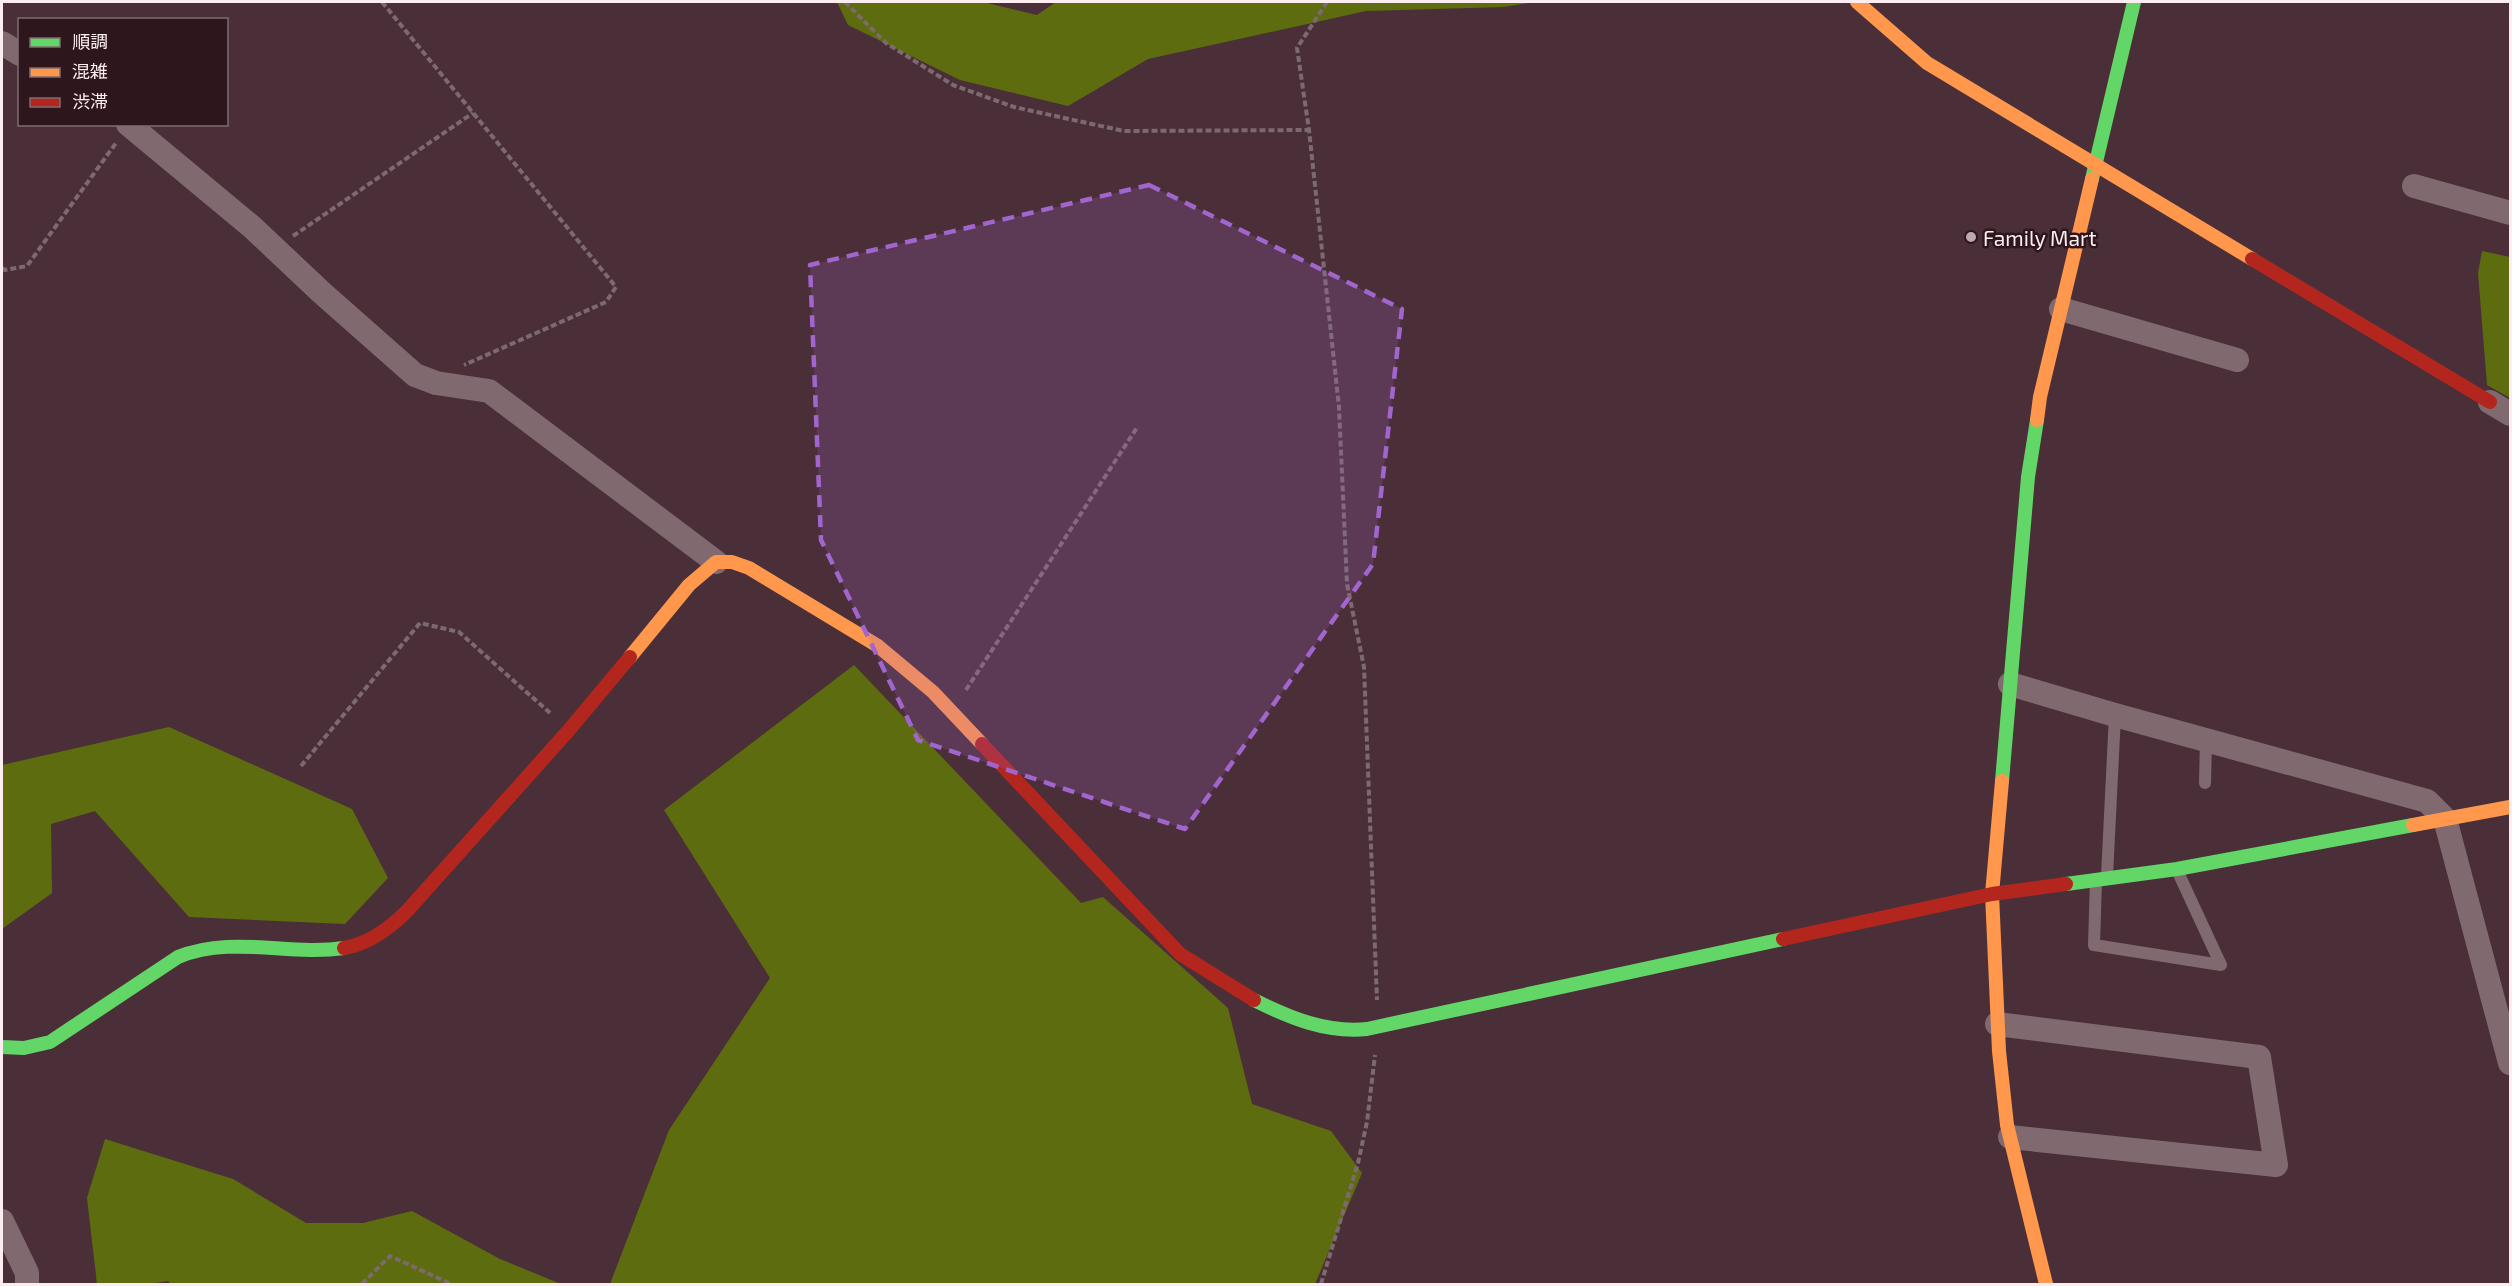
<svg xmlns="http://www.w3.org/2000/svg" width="2512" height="1286" viewBox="0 0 2512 1286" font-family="'Exo 2','Noto Sans JP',sans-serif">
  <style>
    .forest { fill: #5e6c10 }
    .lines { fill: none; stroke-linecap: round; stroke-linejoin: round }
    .path { stroke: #7d6a70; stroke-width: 4; stroke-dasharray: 6 3; stroke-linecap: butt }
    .lane { stroke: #806a70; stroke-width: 12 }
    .street { stroke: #806a70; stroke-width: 24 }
    .fast { stroke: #63d668; stroke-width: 14 }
    .slow { stroke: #ff974d; stroke-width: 14 }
    .jam { stroke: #b3261e; stroke-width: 14 }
    .marked { fill: #a166ce; fill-opacity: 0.2; stroke: #a166ce; stroke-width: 4.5; stroke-dasharray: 12 8; stroke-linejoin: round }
    .poi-dot { fill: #bdaab0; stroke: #2e161d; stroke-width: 2 }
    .labels { text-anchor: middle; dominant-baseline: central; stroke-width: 5; stroke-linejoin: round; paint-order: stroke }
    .poi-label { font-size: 21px; fill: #fbedf0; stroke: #2e161d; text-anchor: start }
  </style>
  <rect width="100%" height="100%" fill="#4b2f38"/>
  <path class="forest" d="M837 2H983L1037 15 1056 2H1535L1503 7 1366 11 1148 59 1068 106 960 80 848 25Z
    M2482 251 2510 257V398L2487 385 2478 273Z
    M854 665 1081 903 1103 897 1228 1008 1252 1104 1331 1131 1362 1173 1315 1284H610L669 1130 770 978 664 810Z
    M169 727 352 809 388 878 345 924 189 917 95 811 51 824 52 893 2 929V765Z
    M105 1139 233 1179 306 1223H363L412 1211 500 1259 561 1284H171L168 1281 149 1284H97L87 1198Z"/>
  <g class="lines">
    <path class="path" d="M382 2 616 287 606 302 464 365
      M845 2 886 43 953 85 1014 107 1124 131 1309 130
      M1327 2 1297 48 1309 130 1339 407 1347 584 1364 667 1377 1000
      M293 236 473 113
      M2 268 5 270 27 266 116 143
      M966 690 1138 426
      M301 766 420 623 459 632 550 713
      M362 1284 390 1256 451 1284
      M1321 1284 1358 1163 1367 1122 1375 1055"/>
    <path class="lane" d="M2205 783 2206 740
      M2107 876 2115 715
      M2096 880 2094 945 2221 965 2177 870"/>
    <path class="street" d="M2 43 20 54
      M128 124 252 227 321 292 415 375 436 383 489 391 716 562
      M2414 186 2510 213
      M2061 309 2237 360
      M2490 402 2510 414
      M2010 684 2115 715 2427 801 2445 819 2510 1063
      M1997 1024 2259 1057 2276 1165 2010 1137
      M2 1221 27 1273V1284"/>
    <path class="fast" d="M2092 179 2134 2
      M2002 781 2028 477 2037 420
      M2066 884 2177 869 2413 825
      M1254 1000C1290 1018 1326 1033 1367 1029L1783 939
      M2 1047 24 1048 50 1042 178 957C232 935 288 956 344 948"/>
    <path class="slow" d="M1857 2 1927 63 2252 259
      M2037 420 2040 397 2092 179
      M630 657 689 585 716 562H732L749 568 878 646 933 692 982 744
      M2002 781 1992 894 1999 1051 2007 1125 2046 1284
      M2413 825 2510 807"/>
    <path class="jam" d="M2252 259 2490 402
      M982 744 1180 954 1254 1000
      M1783 939 1992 894 2066 884
      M344 948C369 944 389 929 407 911L569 730 630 657"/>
  </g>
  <path class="marked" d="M1149 185 1402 309 1373 564 1185 829 918 740 821 540 810 265Z"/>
  <circle class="poi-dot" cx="1971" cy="237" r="6"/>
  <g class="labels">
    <g class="poi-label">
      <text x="1983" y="237">Family Mart</text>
    </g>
  </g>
  <rect width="2512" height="1286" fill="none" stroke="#fbedf0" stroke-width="6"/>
  <rect x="18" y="18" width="210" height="108" fill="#2e161d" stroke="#806c71" stroke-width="1.5"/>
  <rect x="30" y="38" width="30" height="9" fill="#63d668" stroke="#806c71" stroke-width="1.5"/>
  <text x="72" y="48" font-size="18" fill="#fbedf0">順調</text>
  <rect x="30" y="68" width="30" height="9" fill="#ff974d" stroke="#806c71" stroke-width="1.5"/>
  <text x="72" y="78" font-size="18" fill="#fbedf0">混雑</text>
  <rect x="30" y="98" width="30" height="9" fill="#b3261e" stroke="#806c71" stroke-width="1.5"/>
  <text x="72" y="108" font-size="18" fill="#fbedf0">渋滞</text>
</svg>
